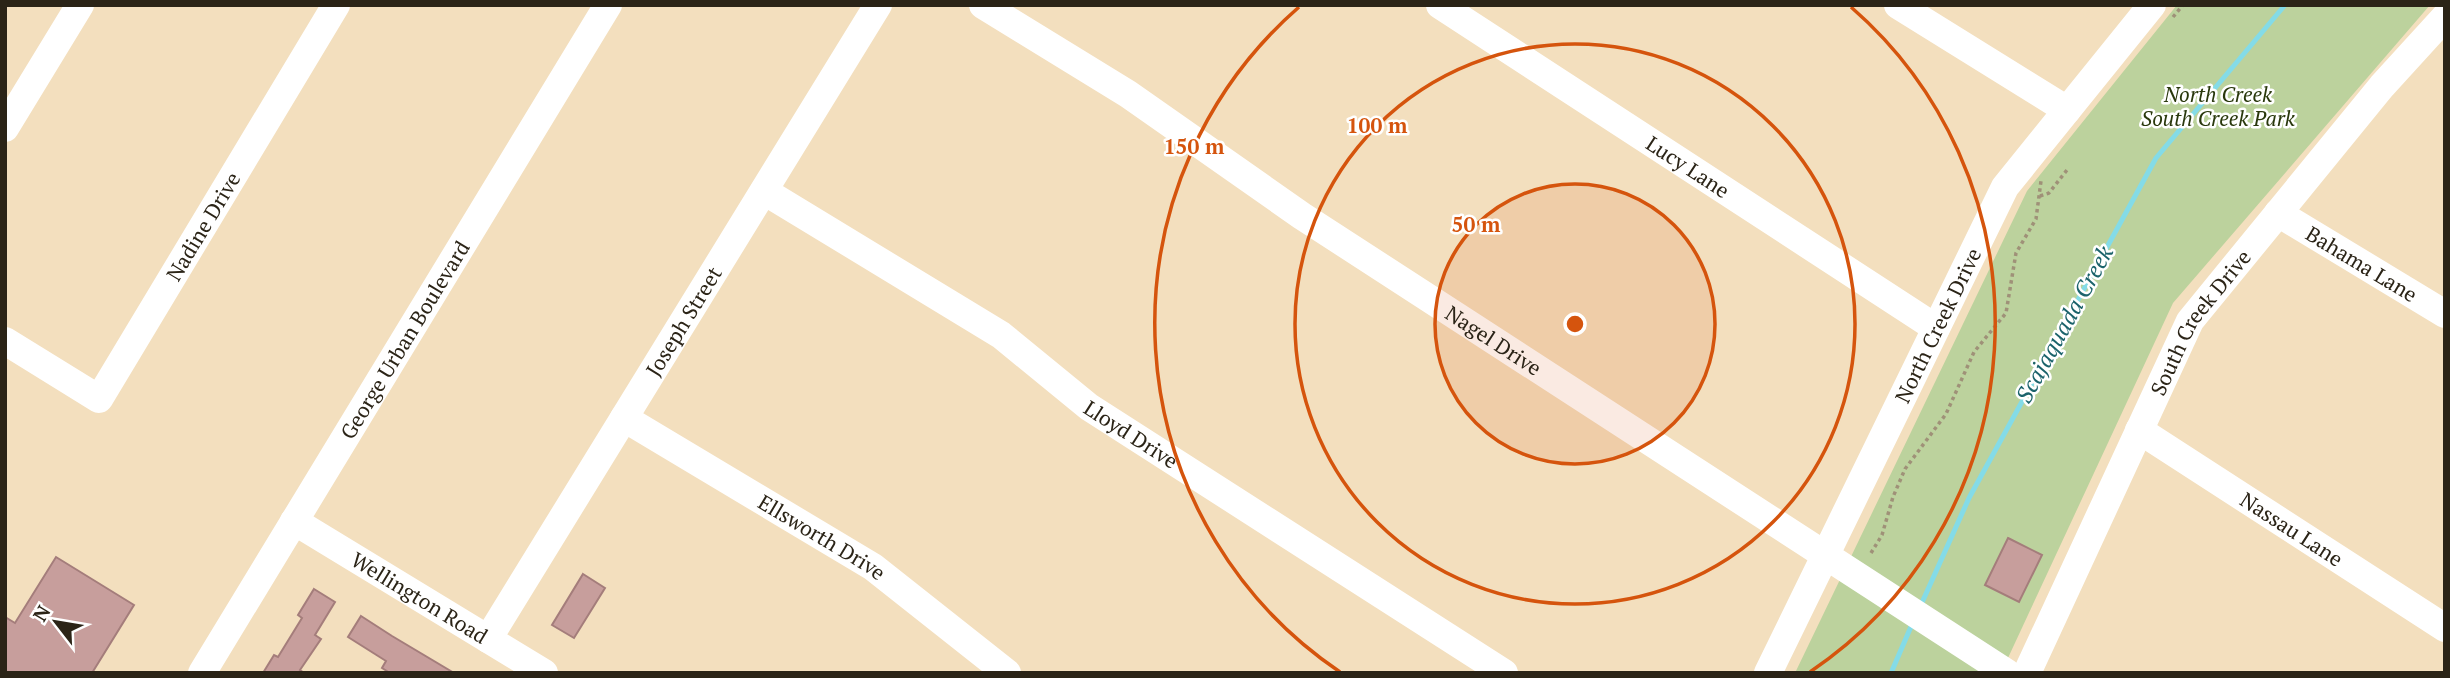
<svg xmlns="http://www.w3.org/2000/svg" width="2450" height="678" viewBox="0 0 2450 678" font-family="'PT Serif',serif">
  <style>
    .green { fill: #bcd29d }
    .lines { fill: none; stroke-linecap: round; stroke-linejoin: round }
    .stream { stroke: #84dbe7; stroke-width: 5 }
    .building { fill: #c79e9c; stroke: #a47d7b; stroke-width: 2 }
    .path { stroke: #9f9178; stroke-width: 3.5; stroke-dasharray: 3.5 3.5; stroke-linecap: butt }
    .minor { stroke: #fff; stroke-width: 28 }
    .ring { fill: none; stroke: #d5540d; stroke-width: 3.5 }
    .labels { text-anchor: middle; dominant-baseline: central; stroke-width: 5; stroke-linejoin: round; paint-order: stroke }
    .park-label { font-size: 21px; font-style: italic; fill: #29380c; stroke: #fff }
    .street-label { font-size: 21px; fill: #2b2417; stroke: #fff }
    .water-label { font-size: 23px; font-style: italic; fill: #1b636b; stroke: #fff }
    .centre { fill: #d5540d; stroke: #fff; stroke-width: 3.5 }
    .ring-label { font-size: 21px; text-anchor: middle; font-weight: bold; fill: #d5540d; stroke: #fff; stroke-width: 5; stroke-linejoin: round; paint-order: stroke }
  </style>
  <rect width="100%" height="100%" fill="#f3dfbe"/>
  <path class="green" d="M2177 5H2430L2173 303 2001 673H1795L2027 191Z"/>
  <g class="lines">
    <path class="stream" d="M1920 607 1969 498 2156 158 2285 5
      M1891 673 1913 622"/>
  </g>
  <path class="building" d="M2008 538 2042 555 2019 602 1985 585Z
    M56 557 134 605 92 673H5V617L15 623Z
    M583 574 605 588 574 638 552 625Z
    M314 589 335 602 315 635 321 639 300 670 304 673H263L274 655 278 657 302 618 298 615Z
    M361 616 392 636 454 673H390L382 668 386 661 348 637Z"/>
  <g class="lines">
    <path class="path" d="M2173 17 2183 5
      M2040 196 2049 193 2067 170
      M1871 553 1882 535 1893 497 1905 469 1946 414 1974 352 2006 313 2016 253 2036 219 2041 181"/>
    <g class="minor">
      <path id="s1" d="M983 5 1128 94 1302 216 2007 673"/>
      <path id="s2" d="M1440 5 1936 328"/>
      <path d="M1898 5 2067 110"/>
      <path d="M5 128 80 5"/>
      <path id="s3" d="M764 191 1001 335 1089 407 1504 673"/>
      <path id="s4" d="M2278 213 2445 314"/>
      <path id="s5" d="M5 341 99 399 336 5"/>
      <path id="s6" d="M624 418 873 567 1007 673"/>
      <path id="s7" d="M2139 430 2445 628"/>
      <path id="s8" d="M294 521 544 673"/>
      <path id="s9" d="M488 639 878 5"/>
      <path id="s10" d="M202 673 608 5"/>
      <path id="s11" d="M1768 673 2005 187 2152 5"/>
      <path id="s12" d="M2027 673 2190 321 2382 86 2445 17"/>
    </g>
  </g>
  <circle cx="1575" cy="324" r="140" fill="#d5540d" fill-opacity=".12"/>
  <g class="ring">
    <circle cx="1575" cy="324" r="140"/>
    <circle cx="1575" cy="324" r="280"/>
    <path d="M1340 672A420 420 0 0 1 1299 7M1851 7A420 420 0 0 1 1810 672"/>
  </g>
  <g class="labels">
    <g class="park-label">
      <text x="2218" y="94">North Creek<tspan x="2218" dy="24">South Creek Park</tspan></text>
    </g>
    <g class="street-label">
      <text stroke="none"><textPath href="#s2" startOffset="296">Lucy Lane</textPath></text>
      <text stroke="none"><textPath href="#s5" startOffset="312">Nadine Drive</textPath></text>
      <text stroke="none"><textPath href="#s4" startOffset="98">Bahama Lane</textPath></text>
      <text stroke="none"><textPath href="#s9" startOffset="373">Joseph Street</textPath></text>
      <text stroke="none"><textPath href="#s12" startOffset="392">South Creek Drive</textPath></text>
      <text stroke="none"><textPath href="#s11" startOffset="387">North Creek Drive</textPath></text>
      <text stroke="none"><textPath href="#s10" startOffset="390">George Urban Boulevard</textPath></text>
      <text stroke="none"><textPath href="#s1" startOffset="611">Nagel Drive</textPath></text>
      <text stroke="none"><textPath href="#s3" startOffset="441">Lloyd Drive</textPath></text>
      <text stroke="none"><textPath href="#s7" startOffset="182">Nassau Lane</textPath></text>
      <text stroke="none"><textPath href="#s6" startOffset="231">Ellsworth Drive</textPath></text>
      <text stroke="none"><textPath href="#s8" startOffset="147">Wellington Road</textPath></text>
    </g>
    <g class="water-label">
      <text transform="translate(2064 324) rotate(-61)">Scajaquada Creek</text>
    </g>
  </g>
  <circle cx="1575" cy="324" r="10" class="centre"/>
  <g class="ring-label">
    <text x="1377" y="133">100 m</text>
    <text x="1194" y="154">150 m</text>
    <text x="1476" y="232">50 m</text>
  </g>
  <rect width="2450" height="678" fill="none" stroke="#2b2417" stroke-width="14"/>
  <g transform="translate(56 622) rotate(301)" stroke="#ffffff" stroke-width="5" paint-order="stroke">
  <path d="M0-5L12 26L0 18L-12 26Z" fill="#2b2417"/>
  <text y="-10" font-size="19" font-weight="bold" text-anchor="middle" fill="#2b2417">N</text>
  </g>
</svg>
